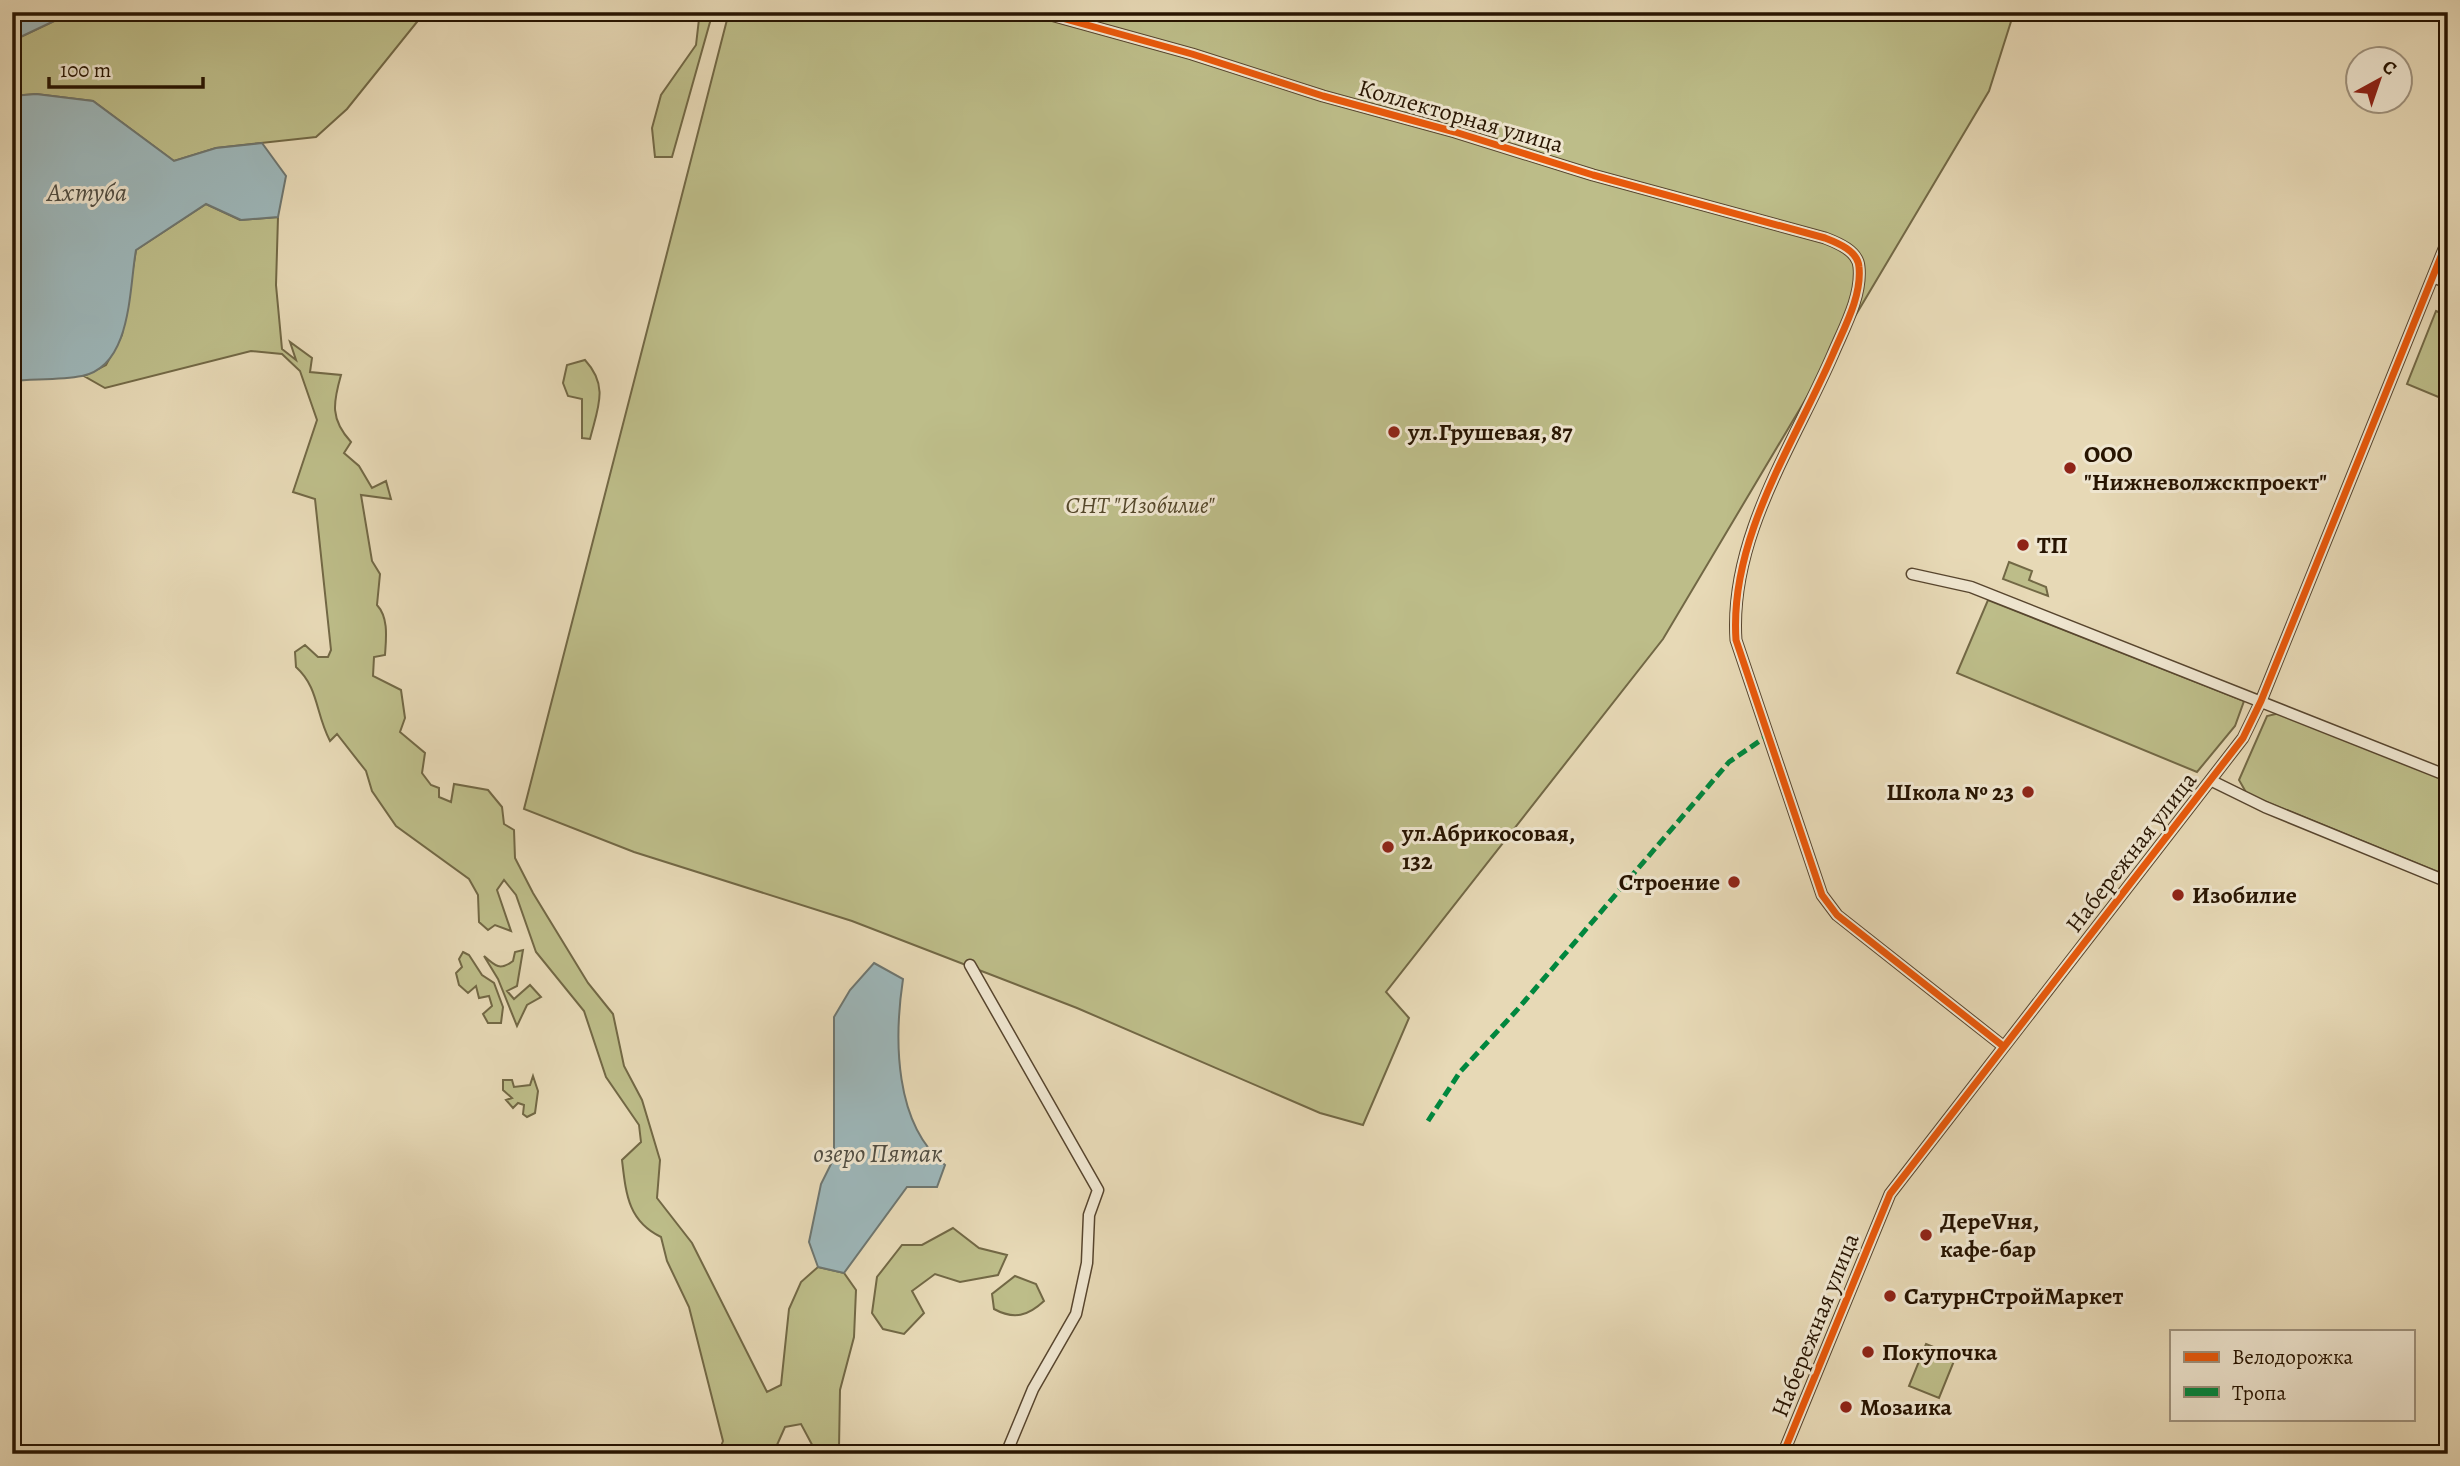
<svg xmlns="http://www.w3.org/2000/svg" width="2460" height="1466" viewBox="0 0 2460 1466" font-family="Alegreya,serif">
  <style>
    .green { fill: #bdbd89; stroke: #726845; stroke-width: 2 }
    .water { fill: #9db7ba; stroke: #6e7670; stroke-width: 2 }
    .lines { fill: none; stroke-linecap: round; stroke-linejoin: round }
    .minor-casing { stroke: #57452e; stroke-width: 13 }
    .minor { stroke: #efe6d0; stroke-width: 10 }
    .quiet { stroke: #00873e; stroke-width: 5; stroke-dasharray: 10 5; stroke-linecap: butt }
    .cycleway-casing { stroke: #efe6d0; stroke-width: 11 }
    .cycleway { stroke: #e8590c; stroke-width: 7 }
    .poi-dot { fill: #8f2418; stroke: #efe6d0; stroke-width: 2.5 }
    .labels { text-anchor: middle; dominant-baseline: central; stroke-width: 6; stroke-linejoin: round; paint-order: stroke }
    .street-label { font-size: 24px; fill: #271401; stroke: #efe6d0 }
    .poi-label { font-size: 24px; font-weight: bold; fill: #271401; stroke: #efe6d0; text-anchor: start }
    .park-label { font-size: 24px; font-style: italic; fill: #54472a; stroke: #efe6d0 }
    .water-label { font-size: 26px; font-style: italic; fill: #504d42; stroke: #efe6d0 }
  </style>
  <rect width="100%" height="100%" fill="#e7d9b6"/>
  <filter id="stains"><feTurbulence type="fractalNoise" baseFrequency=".00286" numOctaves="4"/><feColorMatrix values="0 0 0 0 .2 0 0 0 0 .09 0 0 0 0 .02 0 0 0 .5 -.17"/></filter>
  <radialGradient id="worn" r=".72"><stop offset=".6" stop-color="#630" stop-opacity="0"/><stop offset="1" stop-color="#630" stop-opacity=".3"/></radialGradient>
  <path class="green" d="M73 12H425L347 109 316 137 216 148 174 161 93 101 36 94 12 96V41Z
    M729 12H2014L1989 91 1663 639 1386 992 1409 1018 1363 1125 1320 1113 1077 1008 852 921 634 852 524 809Z
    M712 15 672 157H655L652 128 661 95 696 45 699 19Z
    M206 204 240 220 278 217 276 285 282 349 296 360 290 342 312 358 310 372 341 375C333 403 330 419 351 442L344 453 359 466 372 488 386 481 391 499 361 495 372 561 380 574 377 605C389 618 386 639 385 655L374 657 373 676 401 690 405 718 400 732 425 753 422 773 431 785 439 788V797L451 802 454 784 488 790 502 807 504 824 514 830 515 858 533 893 588 983 613 1014 624 1066 642 1100 660 1160 657 1198 692 1243 767 1392 781 1385 789 1309 801 1282 818 1267 844 1273 856 1290 854 1337 840 1390 839 1448 831 1454H817L801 1424 785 1427 773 1454H718L723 1441 689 1307 667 1261 661 1237C628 1221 626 1194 622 1160L641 1142 639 1125 606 1077 584 1011 536 952 516 895 504 880 497 890 511 931 495 925 488 930 479 922 478 895 469 879 396 826 372 791 366 771 337 734 330 741C315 712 319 688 296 667L295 652 305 645 318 657H328L331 650 315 499 293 492 317 420 300 371 282 354 251 351 105 388 84 376 106 365 122 335 136 250Z
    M2436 311 2448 316V401L2407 384Z
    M585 360C609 386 598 407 590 439L582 438V399L568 396 563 383 567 365Z
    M2009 562 2032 571 2029 580 2046 587 2048 596 2003 579Z
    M1988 600 2244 701 2235 726 2197 772 1957 673Z
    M2280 713 2448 778V876L2247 794 2239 780 2267 716Z
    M523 950 517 986 507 991 514 999 530 985 541 997 527 1005 517 1026 498 979 484 956C495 966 500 971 513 961L515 952Z
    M463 952 469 955 482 975 494 983 503 1007 501 1023H488L483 1014 492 1006 489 996 479 998 476 986 468 993 459 985 456 973 462 967 459 959Z
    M533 1076 538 1091 535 1113 527 1117 523 1114 524 1105 518 1103 513 1108 506 1100 512 1098 503 1090V1080H512L514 1087 530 1085Z
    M953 1228 979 1248 1007 1255 998 1275 960 1282 935 1274 912 1291 924 1313 904 1334 883 1329 872 1313 877 1277 902 1245H922Z
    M1015 1276 1036 1284 1044 1301C1028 1316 1014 1320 994 1309L992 1294Z
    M1926 1344 1956 1356 1939 1398 1909 1386Z"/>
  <path class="water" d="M12 12H73L12 41Z
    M36 94 93 101 174 161 216 148 262 143 286 176 278 217 241 220 206 204 136 250C129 289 132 366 82 376 60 380 35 379 12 381V96Z
    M874 963 903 979C894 1039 894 1124 945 1165L937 1187H907L844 1273 818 1267 809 1242 821 1184 834 1158V1017L850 990Z"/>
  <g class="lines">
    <defs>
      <path id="minor" d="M1040 12 1192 54 1323 96 1455 132 1593 175 1825 238C1838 243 1858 251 1859 267 1862 296 1844 328 1833 354 1794 444 1729 538 1736 640L1822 895 1837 915 2003 1046
        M2433 277 2448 283
        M1912 574 1971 587 2448 776
        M2212 781 2265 807 2448 882
        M970 965 1098 1190 1089 1215 1087 1263 1076 1314 1033 1389 1006 1454
        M1783 1454 1890 1194 2243 738 2261 701 2448 239"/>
    </defs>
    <use href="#minor" class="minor-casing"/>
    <use href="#minor" class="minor"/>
    <path class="quiet" d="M1428 1121 1460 1072 1517 1010 1729 762 1767 736"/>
    <defs>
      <path id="cycleway" d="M1040 12 1192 54 1323 96 1455 132 1593 175 1825 238C1838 243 1858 251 1859 267 1862 296 1844 328 1833 354 1794 444 1729 538 1736 640L1822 895 1837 915 2003 1046
        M1783 1454 1890 1194 2243 738 2261 701 2448 239"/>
    </defs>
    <use href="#cycleway" class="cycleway-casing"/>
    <use href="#cycleway" class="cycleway"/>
  </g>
  <g class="poi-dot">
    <circle cx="1394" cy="432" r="7"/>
    <circle cx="2070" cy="468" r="7"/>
    <circle cx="2023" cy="545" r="7"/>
    <circle cx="2028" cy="792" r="7"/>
    <circle cx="1388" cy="847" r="7"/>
    <circle cx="1734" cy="882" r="7"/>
    <circle cx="2178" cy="895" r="7"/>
    <circle cx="1926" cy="1235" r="7"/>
    <circle cx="1890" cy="1296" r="7"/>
    <circle cx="1868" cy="1352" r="7"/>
    <circle cx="1846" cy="1407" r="7"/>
  </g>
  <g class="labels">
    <g class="street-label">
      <text transform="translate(1461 116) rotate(16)">Коллекторная улица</text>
      <text transform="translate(2131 852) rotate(-52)">Набережная улица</text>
      <text transform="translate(1815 1325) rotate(-68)">Набережная улица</text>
    </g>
    <g class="poi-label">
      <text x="1408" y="432">ул.Грушевая, 87</text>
      <text x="2084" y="454">ООО<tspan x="2084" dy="28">"Нижневолжскпроект"</tspan></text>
      <text x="2037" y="545">ТП</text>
      <text x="2014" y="792" text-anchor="end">Школа № 23</text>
      <text x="1402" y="833">ул.Абрикосовая,<tspan x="1402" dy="28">132</tspan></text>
      <text x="1720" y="882" text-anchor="end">Строение</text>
      <text x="2192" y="895">Изобилие</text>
      <text x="1940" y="1221">ДереVня,<tspan x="1940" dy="28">кафе-бар</tspan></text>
      <text x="1904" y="1296">СатурнСтройМаркет</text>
      <text x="1882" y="1352">Покупочка</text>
      <text x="1860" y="1407">Мозаика</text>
    </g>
    <g class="park-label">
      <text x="1140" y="505">СНТ "Изобилие"</text>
    </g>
    <g class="water-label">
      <text x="87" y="192">Ахтуба</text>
      <text x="878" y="1153">озеро Пятак</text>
    </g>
  </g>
  <rect width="2460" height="1466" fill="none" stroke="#e7d9b6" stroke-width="42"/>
  <rect x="14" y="14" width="2432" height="1438" fill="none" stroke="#271401" stroke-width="3.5"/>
  <rect x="21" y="21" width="2418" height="1424" fill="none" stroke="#271401" stroke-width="2"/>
  <rect x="2170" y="1330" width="245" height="91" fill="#efe6d0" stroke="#9f927d" stroke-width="2"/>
  <rect x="2184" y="1352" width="35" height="10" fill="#e8590c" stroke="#9f927d" stroke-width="2"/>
  <text x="2232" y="1364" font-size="21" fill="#271401">Велодорожка</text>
  <rect x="2184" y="1387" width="35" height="10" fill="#00873e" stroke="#9f927d" stroke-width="2"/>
  <text x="2232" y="1400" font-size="21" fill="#271401">Тропа</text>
  <g transform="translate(2379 80) rotate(40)"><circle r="33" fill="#efe6d0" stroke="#9f927d" stroke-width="2"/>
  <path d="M0-5L12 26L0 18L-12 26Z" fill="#8f2418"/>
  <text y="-10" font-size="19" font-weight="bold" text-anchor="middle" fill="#271401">С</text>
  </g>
  <path d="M49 77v10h154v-10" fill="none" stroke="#271401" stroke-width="3.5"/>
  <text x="60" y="77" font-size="21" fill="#271401" stroke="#efe6d0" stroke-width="5" paint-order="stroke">100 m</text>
  <rect width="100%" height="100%" filter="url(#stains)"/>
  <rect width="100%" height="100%" fill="url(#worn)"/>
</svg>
